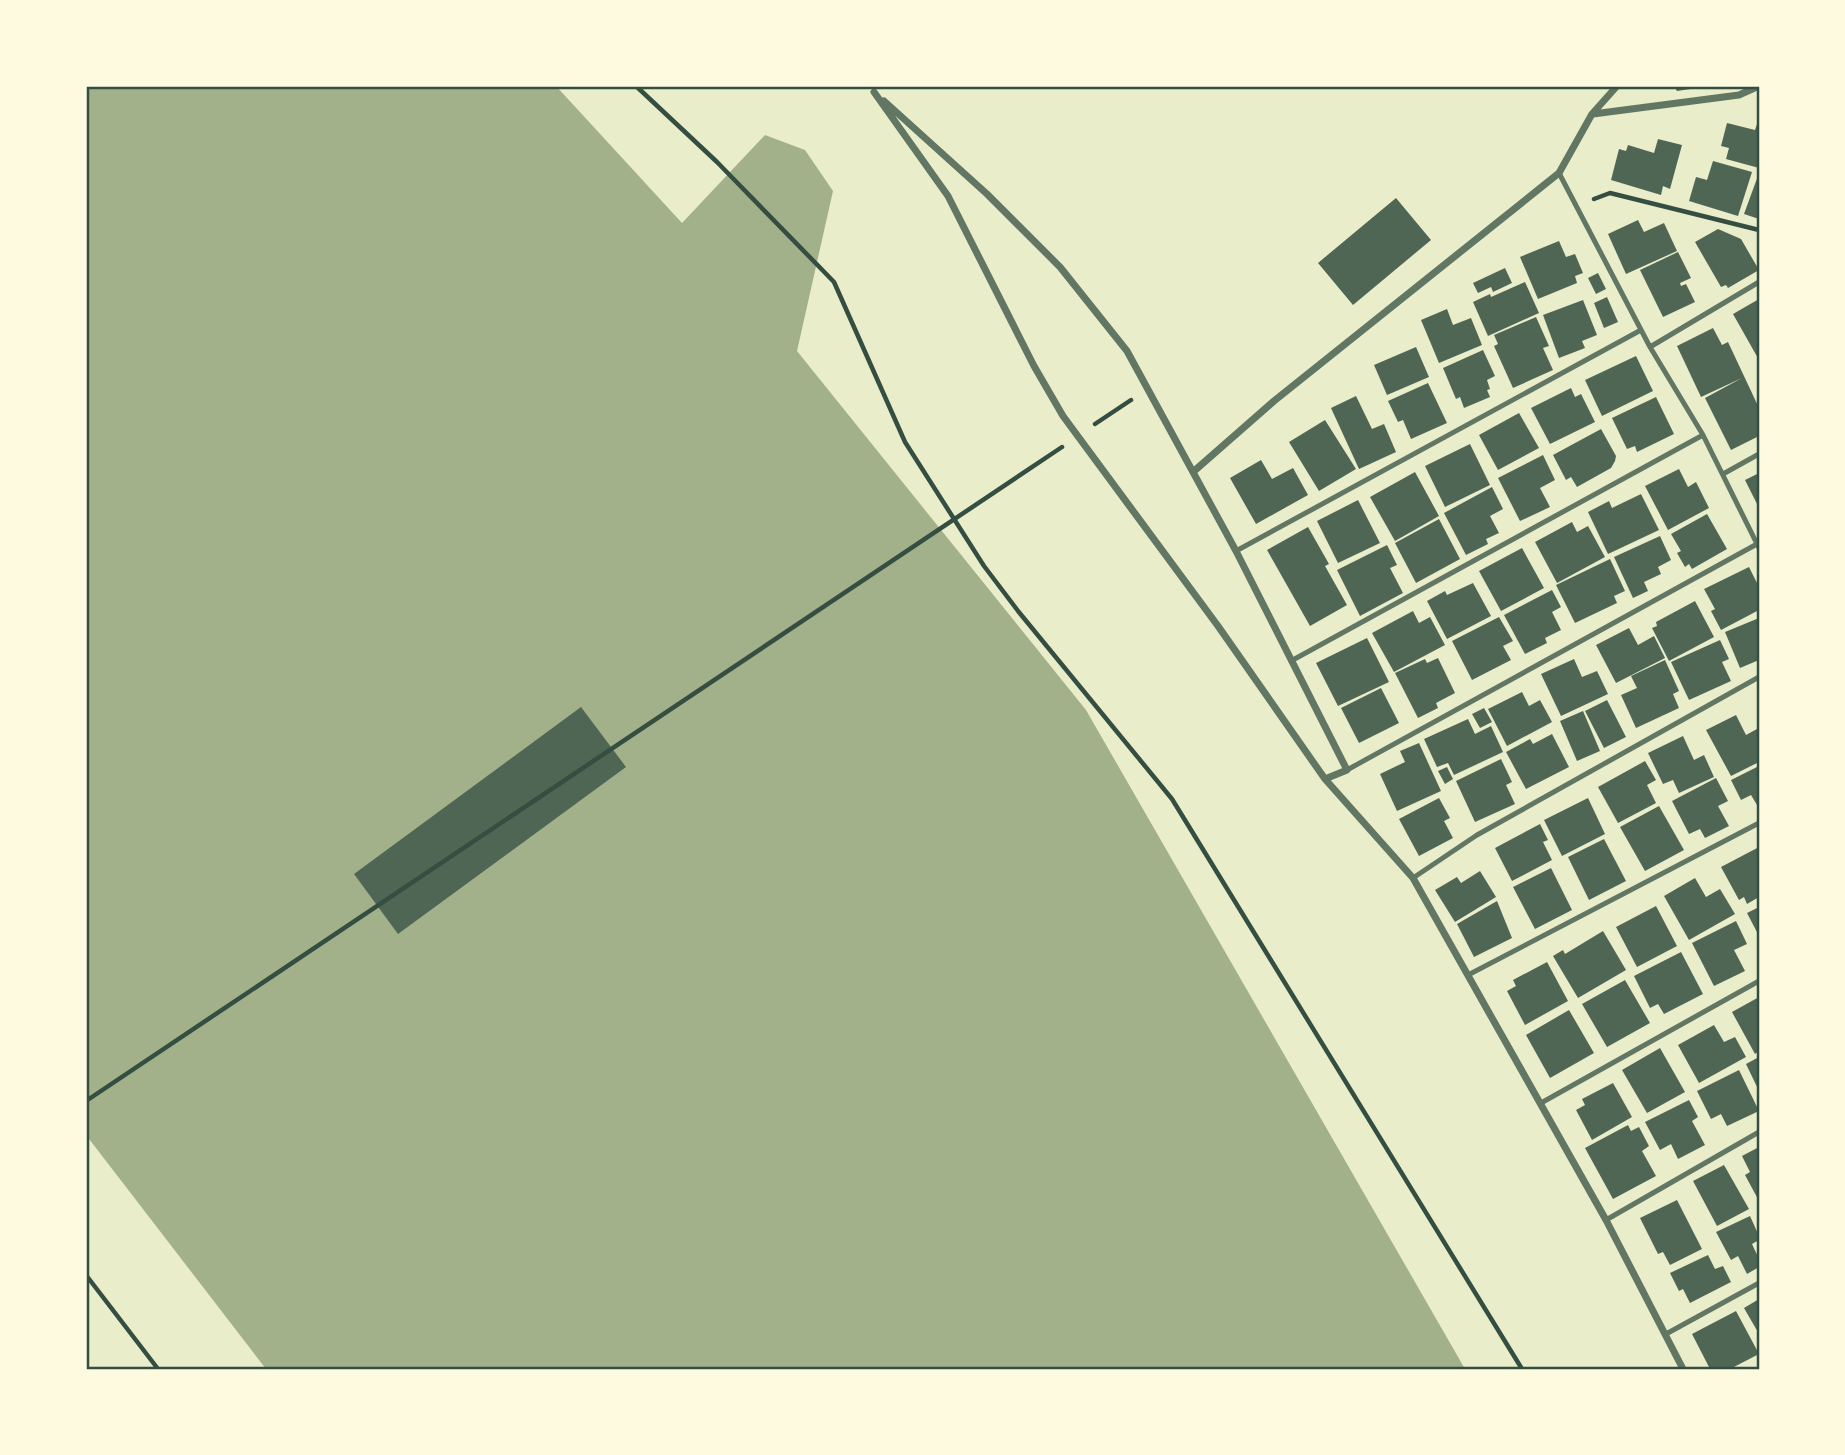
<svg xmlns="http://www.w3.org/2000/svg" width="1845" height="1455" viewBox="0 0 1845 1455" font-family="Georgia,serif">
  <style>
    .water { fill: #a3b18a }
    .building { fill: #4f6655 }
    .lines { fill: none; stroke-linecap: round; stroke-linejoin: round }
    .path { stroke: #344e41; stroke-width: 4.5 }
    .service { stroke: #617663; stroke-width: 5 }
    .minor { stroke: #617663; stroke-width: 7 }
    .neatline { fill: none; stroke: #344e41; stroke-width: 2.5 }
  </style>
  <rect width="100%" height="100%" fill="#e9edc9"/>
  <path class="water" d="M86 86H556L682 223 765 135 805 150 833 191 797 351 1086 710 1465 1369H266L86 1135Z"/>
  <path class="building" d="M1674 86H1703L1704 87 1677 91Z
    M1759 118V168L1726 159 1729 148 1721 146 1727 123 1755 130Z
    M1658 139 1682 145 1670 189 1663 186 1661 195 1611 180 1619 149 1626 151 1628 145 1654 153Z
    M1713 161 1752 172 1738 216 1689 201 1696 177 1707 180Z
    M1759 173V219L1744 214Z
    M1396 198 1431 240 1353 305 1318 263Z
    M1638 220 1644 232 1664 223 1677 251 1626 274 1608 234Z
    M1718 229 1741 239 1759 270 1728 288 1726 285 1721 287 1695 242Z
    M1559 241 1566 257 1575 254 1583 273 1575 276 1577 283 1538 299 1520 257Z
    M1678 252 1691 278 1680 283 1681 286 1686 284 1695 302 1663 317 1640 270Z
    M1505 268 1512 283 1493 292 1491 287 1478 293 1473 283Z
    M1598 273 1606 289 1596 294 1588 278Z
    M1525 282 1539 313 1488 336 1473 302 1490 294 1491 297Z
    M1607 297 1618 322 1604 328 1594 303Z
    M1759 299V360L1733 314Z
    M1583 300 1597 335 1582 341 1585 348 1559 358 1543 315Z
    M1447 309 1453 325 1471 318 1482 345 1439 363 1421 320Z
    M1536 317 1549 346 1543 348 1553 370 1513 388 1494 346 1498 344 1494 335Z
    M1713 328 1722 345 1728 342 1759 408V436L1731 450 1705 398 1742 378 1701 397 1677 346Z
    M1416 347 1429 377 1387 395 1374 365Z
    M1483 350 1495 376 1487 380 1490 389 1487 390 1490 397 1464 408 1460 397 1456 399 1443 368Z
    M1636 356 1653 391 1602 416 1585 380Z
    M1428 383 1447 423 1411 439 1403 420 1398 422 1388 401Z
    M1571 388 1575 397 1581 394 1595 422 1550 444 1531 408Z
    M1356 396 1372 429 1384 424 1396 452 1359 469 1331 408Z
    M1656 397 1674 434 1637 452 1635 446 1627 449 1612 418Z
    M1519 413 1539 448 1498 470 1479 435Z
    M1325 420 1356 469 1319 491 1289 442Z
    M1601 429 1616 456 1615 461 1611 468 1577 487 1571 477 1566 480 1553 455Z
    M1470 444 1490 485 1445 507 1425 466Z
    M1543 455 1555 480 1540 488 1550 507 1520 521 1498 478Z
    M1261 460 1272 479 1293 468 1308 495 1256 524 1230 478Z
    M1679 469 1688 487 1696 482 1709 508 1668 530 1645 486Z
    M1415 472 1439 516 1395 541 1370 497Z
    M1759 473V508L1745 480Z
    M1492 487 1503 509 1490 516 1499 533 1486 539 1488 544 1466 555 1444 513Z
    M1641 494 1659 530 1608 554 1588 512 1609 501 1612 508Z
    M1358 500 1380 543 1338 563 1317 521Z
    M1707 514 1727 549 1692 569 1689 564 1685 567 1677 553 1681 551 1671 534Z
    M1439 519 1460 559 1416 583 1395 543Z
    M1572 522 1577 532 1588 526 1605 557 1557 583 1535 542Z
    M1308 527 1329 564 1325 566 1347 605 1310 626 1267 550Z
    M1660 536 1671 560 1658 567 1661 574 1644 582 1648 591 1633 598 1614 557Z
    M1387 545 1397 565 1390 568 1403 593 1360 616 1337 570Z
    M1522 548 1544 588 1501 611 1479 571Z
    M1610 559 1625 591 1614 596 1617 603 1575 623 1556 585Z
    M1749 567 1759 587V610L1721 630 1711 611 1715 609 1704 589Z
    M1473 583 1491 616 1447 639 1427 601 1445 591 1447 595Z
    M1552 590 1561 607 1552 612 1561 630 1545 638 1547 643 1525 654 1504 615Z
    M1695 601 1714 637 1669 661 1652 628 1657 626 1656 622Z
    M1413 611 1419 623 1430 617 1445 645 1394 672 1372 633Z
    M1499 617 1513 641 1503 646 1511 660 1472 680 1452 641Z
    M1759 618V660L1740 668 1725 632Z
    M1629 628 1638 645 1654 636 1665 658 1616 683 1596 645Z
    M1367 638 1389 682 1338 706 1316 663Z
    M1720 640 1729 659 1722 662 1731 681 1689 700 1671 662Z
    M1438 658 1455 693 1436 703 1438 708 1418 718 1395 673 1425 659 1427 663Z
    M1574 659 1582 677 1597 671 1608 694 1561 716 1541 674Z
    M1665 660 1679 691 1673 694 1679 708 1636 728 1621 695 1637 688 1631 676Z
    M1381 688 1399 723 1359 743 1341 708Z
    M1522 692 1529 706 1540 700 1552 722 1507 746 1488 709Z
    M1607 700 1626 737 1604 748 1585 711Z
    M581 707 626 767 398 934 354 874Z
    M1484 708 1492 722 1480 728 1472 714Z
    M1583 711 1600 751 1577 761 1560 721Z
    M1736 715 1746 735 1757 729 1759 733V762L1731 776 1706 730Z
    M1468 719 1475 734 1491 726 1503 752 1454 775 1448 763 1437 767 1424 739Z
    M1552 734 1569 767 1526 789 1506 752 1530 739 1533 744Z
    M1683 736 1694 760 1704 755 1714 777 1679 793 1673 780 1663 784 1648 753Z
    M1419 743 1441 791 1397 811 1380 774 1405 762 1400 751Z
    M1501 759 1512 782 1506 785 1515 804 1475 822 1456 781Z
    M1645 761 1656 780 1647 785 1656 803 1618 823 1598 787Z
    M1759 766V804L1757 805 1751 795 1741 800 1731 780Z
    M1447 767 1453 779 1445 784 1438 771Z
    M1716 778 1728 801 1718 806 1729 826 1705 838 1700 829 1689 834 1672 801Z
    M1439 798 1450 818 1444 821 1453 838 1419 856 1399 819Z
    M1588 798 1605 834 1562 856 1544 820Z
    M1659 806 1684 850 1645 871 1620 827Z
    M1540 824 1548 840 1543 842 1552 860 1512 881 1495 848Z
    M1604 839 1626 881 1589 900 1568 857Z
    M1759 847V897L1747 904 1744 897 1739 900 1721 867Z
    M1551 868 1572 910 1535 929 1513 887Z
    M1480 871 1496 897 1455 922 1435 890 1457 877 1461 883Z
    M1695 878 1706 897 1720 889 1735 914 1689 940 1664 896Z
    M1497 901 1512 938 1474 957 1457 924Z
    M1656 906 1677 946 1637 967 1616 927Z
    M1759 907V936L1747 913Z
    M1736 921 1747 944 1734 950 1745 971 1714 986 1692 943Z
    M1603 931 1626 970 1578 998 1553 956 1563 950 1565 954Z
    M1681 952 1703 994 1664 1014 1658 1004 1650 1008 1634 976Z
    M1547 962 1568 1001 1525 1025 1507 991 1516 986 1513 980Z
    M1625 980 1650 1023 1607 1047 1582 1004Z
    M1759 997V1051L1755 1054 1732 1012Z
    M1569 1010 1594 1053 1550 1078 1526 1035Z
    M1714 1025 1724 1042 1735 1037 1746 1057 1699 1083 1678 1045Z
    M1660 1048 1685 1092 1647 1113 1622 1070Z
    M1759 1057V1091L1746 1064Z
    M1739 1070 1759 1111 1727 1126 1721 1114 1711 1119 1697 1091Z
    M1613 1083 1632 1117 1592 1140 1576 1110 1585 1105 1582 1099Z
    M1689 1100 1698 1117 1692 1121 1705 1145 1678 1159 1671 1144 1660 1150 1645 1122Z
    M1628 1125 1631 1131 1639 1127 1649 1146 1642 1151 1656 1176 1613 1199 1585 1148Z
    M1759 1147V1201L1745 1175 1750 1172 1742 1156Z
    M1724 1165 1749 1209 1717 1226 1693 1181Z
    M1677 1200 1702 1249 1670 1265 1663 1252 1658 1254 1640 1218Z
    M1750 1216 1759 1236V1240L1752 1244 1759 1259V1267L1747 1274 1738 1256 1731 1260 1716 1232Z
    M1708 1255 1715 1269 1723 1266 1731 1282 1690 1303 1683 1289 1679 1291 1670 1273Z
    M1759 1299V1334L1744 1308Z
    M1736 1311 1759 1354 1730 1369H1710L1692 1334Z"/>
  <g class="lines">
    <path class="path" d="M636 86 717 162 834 282 905 442 984 566 1018 611 1172 799 1522 1369
      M1594 199 1610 193 1759 230
      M1095 424 1131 400
      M86 1101 1062 447
      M86 1275 158 1369"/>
    <path class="service" d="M1559 173 1650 347 1703 435 1759 548
      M1650 347 1759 282
      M1723 474 1759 454
      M1236 551 1641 330
      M1291 661 1703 435
      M1347 770 1757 544
      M1413 878 1477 835 1759 677
      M1468 975 1759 823
      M1541 1103 1759 981
      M1606 1220 1759 1132
      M1666 1334 1759 1283"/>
    <path class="minor" d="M874 92 948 196 1034 366 1063 416 1218 626 1325 779 1413 878 1606 1220 1683 1369
      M884 101 987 194 1060 267 1127 351 1236 551 1347 770 1325 779
      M1593 114 1739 95 1759 86
      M1193 472 1274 401 1559 173 1592 114 1617 86"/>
  </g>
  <rect width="1845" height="1455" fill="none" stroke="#fefae0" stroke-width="175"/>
  <rect x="88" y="88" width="1670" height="1280" class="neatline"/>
</svg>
